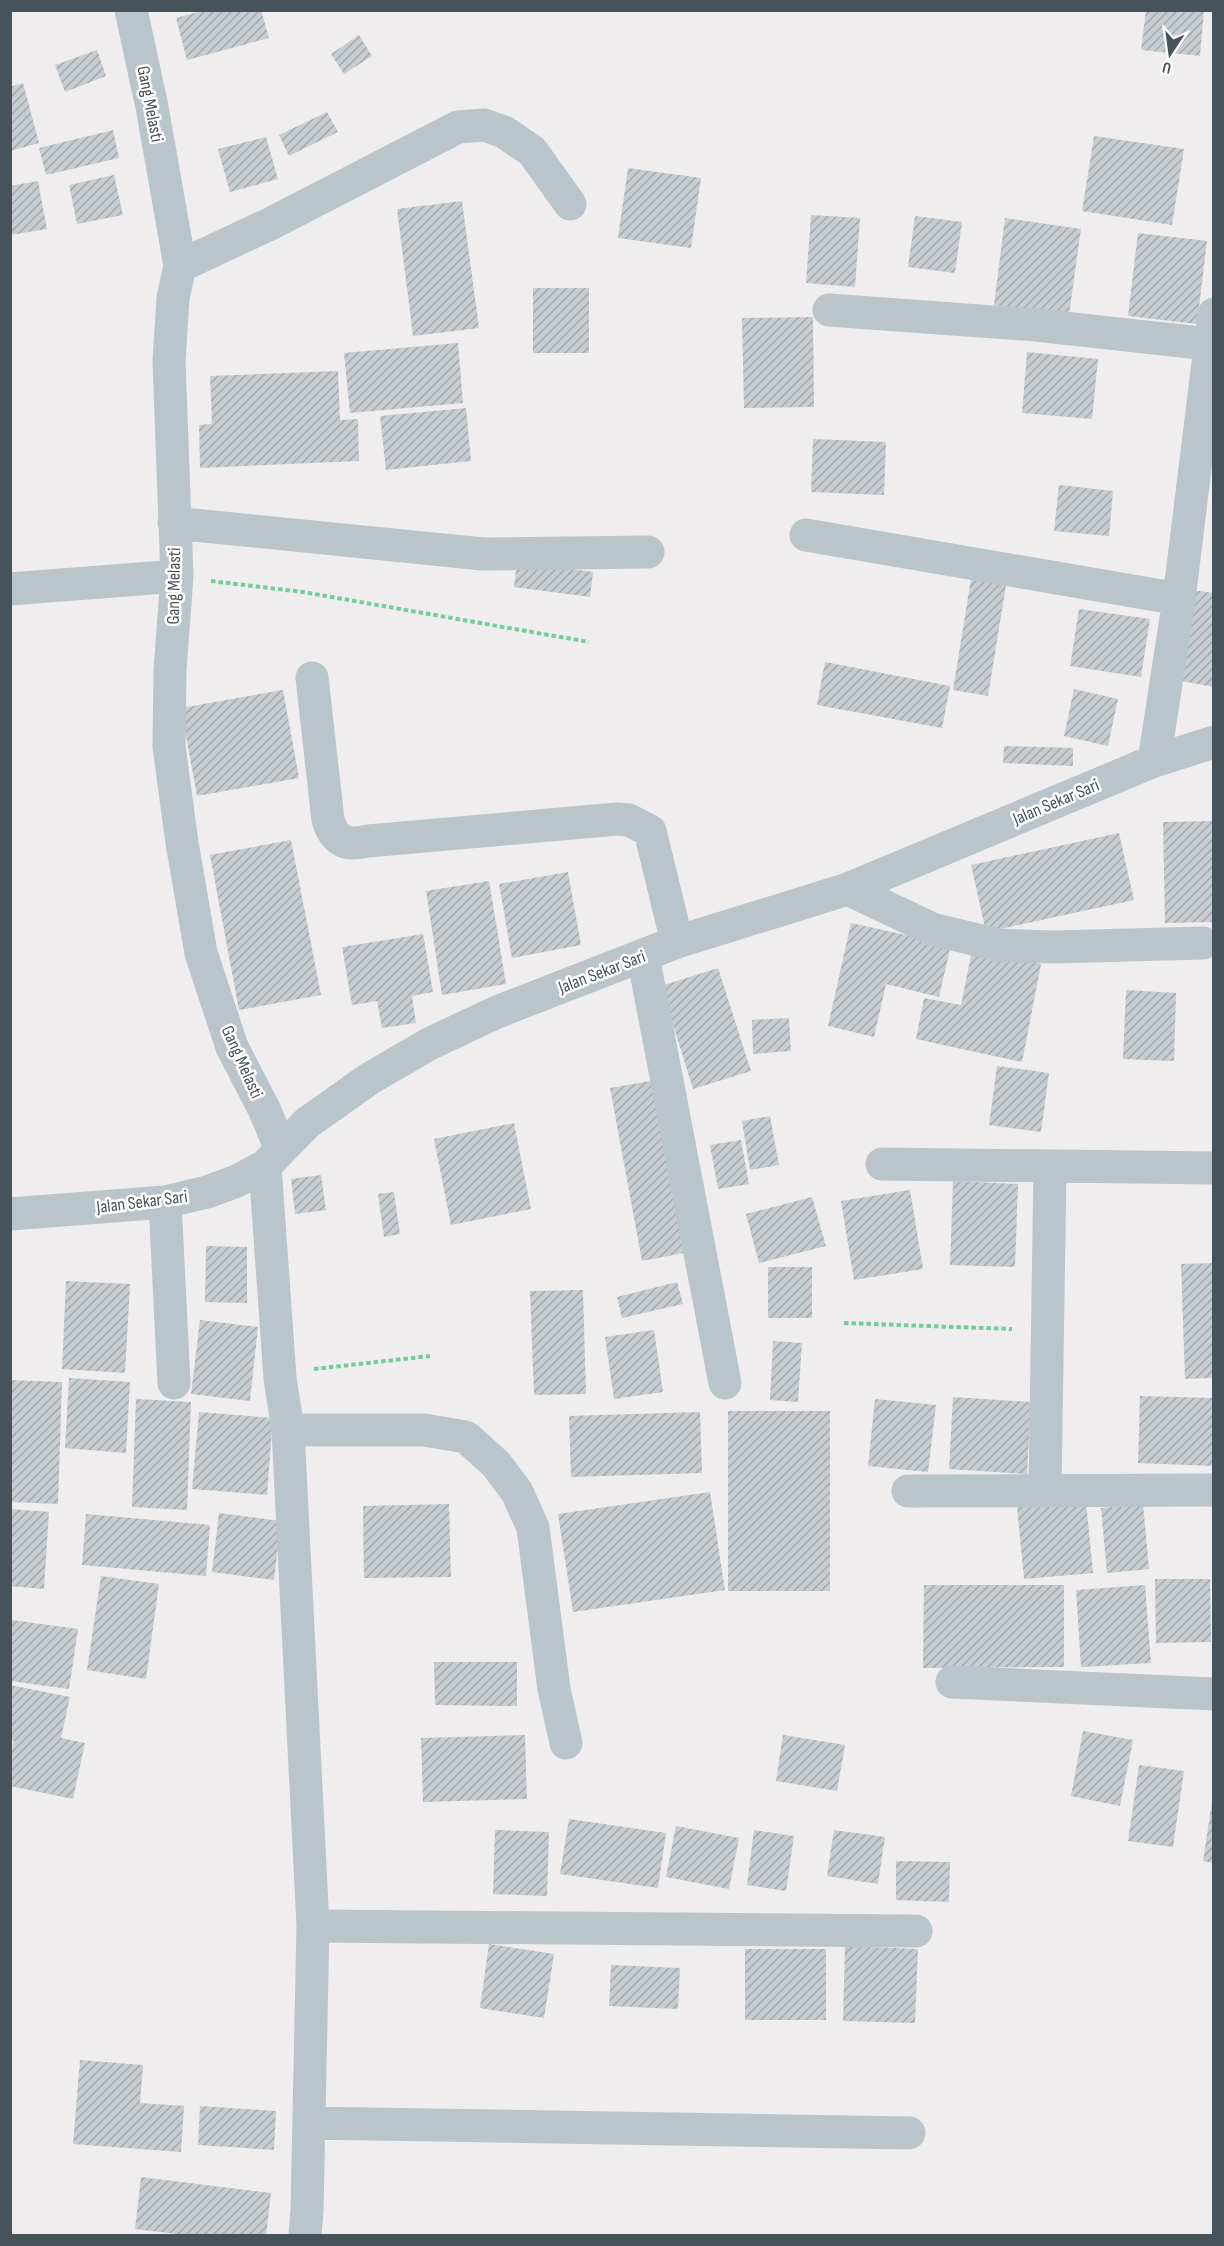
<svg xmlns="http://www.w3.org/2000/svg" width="1224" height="2246" viewBox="0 0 1224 2246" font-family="'Sofia Sans Condensed',sans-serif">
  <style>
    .building { fill: url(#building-hatch) }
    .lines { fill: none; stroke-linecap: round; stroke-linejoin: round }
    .path { stroke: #74cc96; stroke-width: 4; stroke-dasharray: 4.5 3; stroke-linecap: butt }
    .minor { stroke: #b9c4cb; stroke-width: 33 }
    .labels { text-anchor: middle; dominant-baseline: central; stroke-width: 5; stroke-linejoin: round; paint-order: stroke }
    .street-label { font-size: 18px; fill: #46535b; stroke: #fff }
  </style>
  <defs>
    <pattern id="building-hatch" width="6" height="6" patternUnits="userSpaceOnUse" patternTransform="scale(1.5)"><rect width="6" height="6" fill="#c7ccd0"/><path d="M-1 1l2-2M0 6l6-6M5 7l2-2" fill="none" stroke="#a3a8ac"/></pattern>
  </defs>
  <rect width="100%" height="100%" fill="#f0edee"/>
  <path class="building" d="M206 10H261L269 38 187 60 176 18Z
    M1146 10H1204L1200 56 1141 50Z
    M359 35 372 56 344 74 331 54Z
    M97 50 106 76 65 92 55 65Z
    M23 83 39 143 10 151V87Z
    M327 112 338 132 289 156 279 135Z
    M113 130 119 158 46 175 39 148Z
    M1094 136 1184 149 1172 225 1082 211Z
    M266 137 278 179 230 192 218 149Z
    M628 168 701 178 691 248 618 238Z
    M114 175 123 215 77 224 69 185Z
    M38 181 47 229 10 235V186Z
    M462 201 479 328 413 336 397 209Z
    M811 215 860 218 855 287 806 283Z
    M915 216 962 222 955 273 908 267Z
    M1005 218 1081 229 1069 315 994 305Z
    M1138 233 1207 241 1197 324 1128 316Z
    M533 288H589V353H533Z
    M813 317 814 407 744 408 742 318Z
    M458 343 463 403 350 413 344 353Z
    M1027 352 1098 359 1092 419 1022 413Z
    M338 371 340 420 358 419 359 461 200 468 199 425 212 424 210 376Z
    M466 408 471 461 386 470 380 416Z
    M813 439 886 442 884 495 811 492Z
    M1059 485 1113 491 1109 536 1054 531Z
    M517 562 593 572 590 597 514 587Z
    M971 579 1006 585 988 696 953 690Z
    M1191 590 1214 593V687L1175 680Z
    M1079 609 1150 619 1141 677 1070 666Z
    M825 662 950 686 942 728 817 705Z
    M1074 689 1118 699 1108 746 1064 736Z
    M283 690 299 778 197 796 181 708Z
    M1004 746 1073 748V766L1003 763Z
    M1214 821V922L1165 923 1163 822Z
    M1119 833 1134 900 986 932 971 865Z
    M291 840 321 995 239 1010 210 855Z
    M568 872 581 945 512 958 499 884Z
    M489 881 506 984 442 995 426 891Z
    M851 923 951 945 939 997 886 984 874 1037 828 1026Z
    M423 934 433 992 412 996 416 1023 382 1028 377 1001 352 1005 342 947Z
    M972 950 1041 964 1022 1062 916 1039 924 998 961 1005Z
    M718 968 751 1071 693 1089 661 986Z
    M1126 990 1176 993 1174 1061 1123 1059Z
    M789 1018 791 1051 753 1054 752 1020Z
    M997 1066 1049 1073 1041 1132 989 1125Z
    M657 1080 689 1252 642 1261 610 1088Z
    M770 1116 779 1165 750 1170 742 1121Z
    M514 1123 531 1209 451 1225 434 1139Z
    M741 1140 749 1184 718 1189 710 1145Z
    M321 1175 326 1210 295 1214 291 1179Z
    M953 1181 1018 1184 1015 1267 950 1265Z
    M910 1190 923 1269 854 1280 841 1201Z
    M394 1192 400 1234 384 1237 378 1194Z
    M812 1197 826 1246 759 1263 746 1214Z
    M206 1246 247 1247V1303L205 1302Z
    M1214 1263V1378L1185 1379 1181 1264Z
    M768 1267H812V1318H768Z
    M66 1281 130 1284 125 1373 62 1369Z
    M677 1282 683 1304 622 1318 617 1297Z
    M583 1290 586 1394 534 1395 530 1291Z
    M200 1320 258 1327 250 1401 191 1394Z
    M654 1330 663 1392 614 1399 605 1337Z
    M773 1341 802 1343 798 1402 770 1400Z
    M69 1378 130 1382 126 1453 65 1448Z
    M10 1380 62 1382 58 1504 10 1502Z
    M1140 1396 1214 1398V1466L1138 1463Z
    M953 1397 1031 1402 1027 1474 949 1469Z
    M136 1399 191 1402 187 1510 132 1507Z
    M875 1399 936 1405 928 1472 868 1466Z
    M728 1411H830V1591H728Z
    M199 1412 273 1418 267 1495 192 1489Z
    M700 1412 702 1473 571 1477 569 1416Z
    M710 1492 725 1590 573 1612 558 1514Z
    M1086 1501 1093 1573 1024 1579 1017 1507Z
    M449 1504 451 1577 364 1578 363 1506Z
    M1143 1504 1149 1569 1107 1573 1101 1508Z
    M10 1509 49 1512 44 1589 10 1586Z
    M219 1513 281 1521 274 1580 212 1572Z
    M86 1514 210 1525 206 1576 82 1565Z
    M101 1576 159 1584 146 1679 87 1670Z
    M1155 1579H1210L1211 1642 1156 1643Z
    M924 1585H1064V1667L923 1668Z
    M1145 1585 1151 1663 1081 1667 1076 1590Z
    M12 1620 78 1629 69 1689 10 1681Z
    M434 1662H517V1706L435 1705Z
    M10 1685 70 1697 61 1738 85 1743 73 1799 10 1786V1759L14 1741 10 1740Z
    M1083 1731 1133 1740 1120 1806 1071 1796Z
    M525 1735 527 1799 423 1802 421 1738Z
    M783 1735 845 1745 837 1791 776 1781Z
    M1139 1765 1184 1771 1173 1847 1128 1841Z
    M1212 1802H1214V1863L1203 1861Z
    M569 1819 666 1833 658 1888 560 1874Z
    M676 1826 739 1838 729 1889 666 1877Z
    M495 1830 549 1832 547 1896 493 1894Z
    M754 1830 794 1836 786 1891 747 1885Z
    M834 1830 885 1837 878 1884 827 1876Z
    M896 1861 950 1862 949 1902 896 1900Z
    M489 1944 554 1954 544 2018 480 2008Z
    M845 1946 918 1949 915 2023 843 2021Z
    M745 1949H826V2020H745Z
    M611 1965 680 1968 678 2009 609 2006Z
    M80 2060 143 2065 140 2103 184 2106 181 2152 73 2144Z
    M200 2106 276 2111 274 2150 198 2145Z
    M141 2177 271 2193 266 2236H193L135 2229Z"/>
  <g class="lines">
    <path class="path" d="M211 581 303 592 589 642
      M844 1323 1012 1329
      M314 1369 430 1356"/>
    <path class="minor" d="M131 10 152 107 180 266 173 298 169 361 177 576 170 670 169 746 182 843 201 953 232 1047 264 1109 281 1149
      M180 266 270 224 458 127 484 125 504 132 532 151 570 204
      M829 310 1036 325 1209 344
      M174 523 483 554 648 552
      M806 535 1179 599
      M10 589 177 576
      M312 678 328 820C335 842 346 846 368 841L617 819 629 820 650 831 677 942
      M1154 761 1179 599 1214 314
      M848 889 932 929 998 945 1053 947 1203 943
      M643 956 725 1383
      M882 1164 1214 1168
      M265 1166 280 1378 288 1430 313 1926 307 2210 305 2236
      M165 1202 174 1383
      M10 1214 165 1202 207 1192 237 1181 265 1166 307 1123 369 1079 429 1044 497 1012 677 942 848 889 1154 761 1214 742
      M288 1430H424L466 1437 496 1464 517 1492 533 1528 554 1689 566 1743
      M1045 1489 1050 1168
      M908 1491 1214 1490
      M952 1682 1214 1694
      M313 1926 916 1931
      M309 2123 909 2133"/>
  </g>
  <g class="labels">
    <g class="street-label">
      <text transform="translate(150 104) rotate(79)">Gang Melasti</text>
      <text transform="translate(174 586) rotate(-89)">Gang Melasti</text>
      <text transform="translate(1056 802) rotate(-23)">Jalan Sekar Sari</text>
      <text transform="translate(602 972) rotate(-21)">Jalan Sekar Sari</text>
      <text transform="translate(242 1062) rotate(66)">Gang Melasti</text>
      <text transform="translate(142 1202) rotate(-7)">Jalan Sekar Sari</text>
    </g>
  </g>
  <rect width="1224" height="2246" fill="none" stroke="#46535b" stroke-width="24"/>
  <g transform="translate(1170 54) rotate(193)" stroke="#ffffff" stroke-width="4.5" paint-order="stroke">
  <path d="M0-4.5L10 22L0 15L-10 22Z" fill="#46535b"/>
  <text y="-9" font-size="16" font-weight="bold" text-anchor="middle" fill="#46535b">U</text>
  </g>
</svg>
